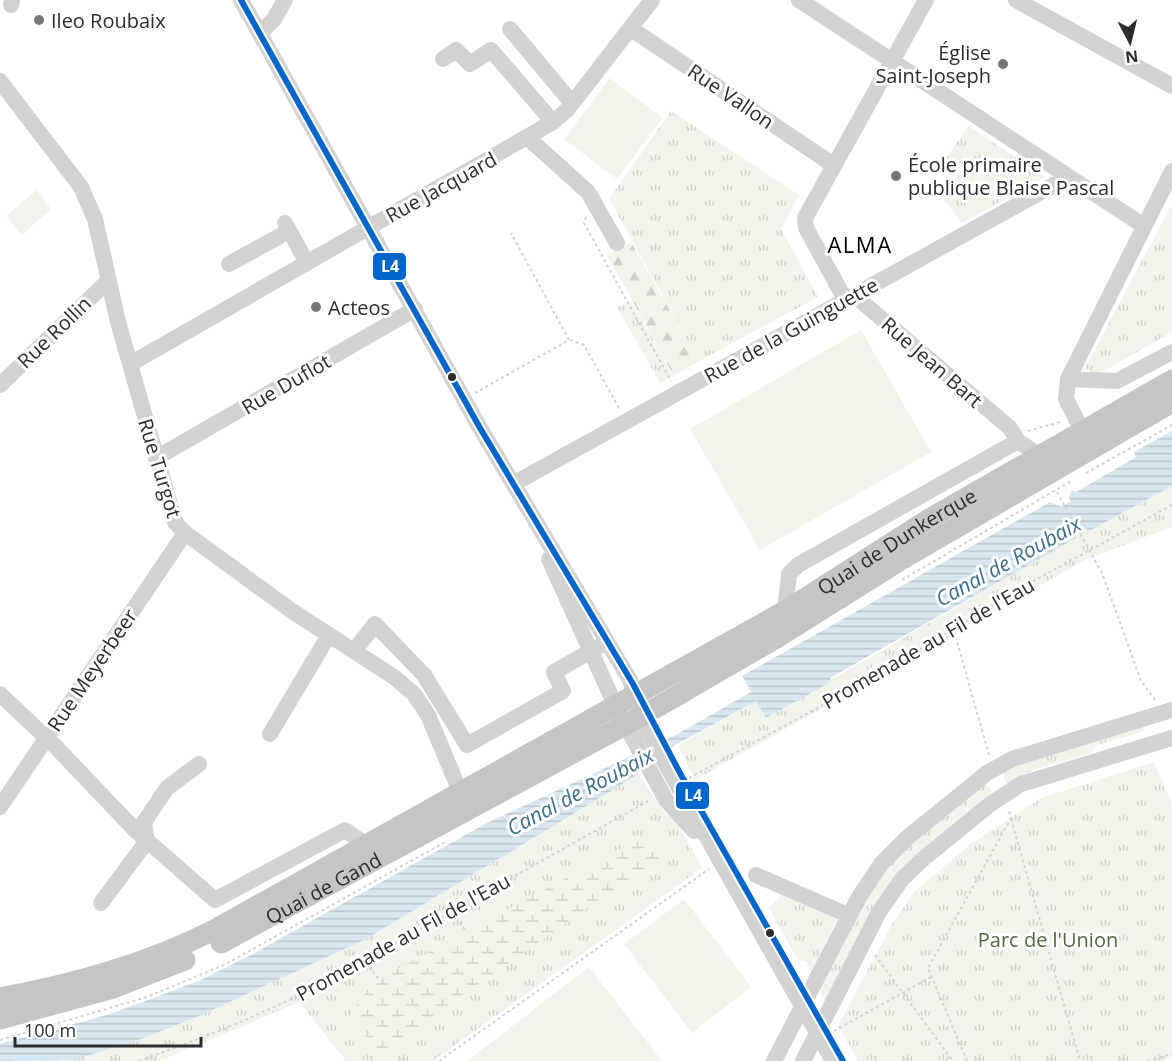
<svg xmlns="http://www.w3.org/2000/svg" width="1172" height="1061" viewBox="0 0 1172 1061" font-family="'Open Sans',sans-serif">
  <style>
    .grass { fill: url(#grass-tufts) }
    .forest { fill: url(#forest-firs) }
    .wetland { fill: url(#wetland-marsh) }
    .garden { fill: #f0f4eb }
    .water { fill: url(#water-rules) }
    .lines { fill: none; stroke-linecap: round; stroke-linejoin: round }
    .path { stroke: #d2d2d2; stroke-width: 2; stroke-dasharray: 3 3; stroke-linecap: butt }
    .minor { stroke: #d2d2d2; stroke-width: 16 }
    .major { stroke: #c5c5c5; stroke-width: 21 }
    .bus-1-casing { stroke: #fff; stroke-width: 10 }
    .bus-1 { stroke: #06c; stroke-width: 6 }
    .poi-dot { fill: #767676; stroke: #fff; stroke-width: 2 }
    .bus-dot { fill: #2d2d2d; stroke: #fff; stroke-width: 2 }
    .labels { text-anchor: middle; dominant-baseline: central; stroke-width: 6; stroke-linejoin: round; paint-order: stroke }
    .poi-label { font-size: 20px; fill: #2d2d2d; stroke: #fff; text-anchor: start }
    .street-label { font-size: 20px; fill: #2d2d2d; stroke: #fff }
    .park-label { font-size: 20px; fill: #51683b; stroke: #fff }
    .water-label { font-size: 21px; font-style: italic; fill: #3c6f8e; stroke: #fff }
    .quarter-label { font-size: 22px; letter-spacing: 1.5px; fill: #000; stroke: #fff }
    .line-badge { stroke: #fff; stroke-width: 2 }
    .badge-label { font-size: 16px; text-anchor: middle; font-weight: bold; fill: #fff }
  </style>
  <defs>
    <pattern id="grass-tufts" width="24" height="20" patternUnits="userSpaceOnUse" patternTransform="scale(1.5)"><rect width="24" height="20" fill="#f0f4eb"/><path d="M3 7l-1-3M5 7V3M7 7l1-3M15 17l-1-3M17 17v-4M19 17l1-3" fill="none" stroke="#ced2ca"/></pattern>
    <pattern id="forest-firs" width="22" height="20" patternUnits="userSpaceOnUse" patternTransform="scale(1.5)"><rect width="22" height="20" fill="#f0f4eb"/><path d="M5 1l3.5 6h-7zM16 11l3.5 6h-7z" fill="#ced2ca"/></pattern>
    <pattern id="wetland-marsh" width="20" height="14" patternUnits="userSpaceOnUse" patternTransform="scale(1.5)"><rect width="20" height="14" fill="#f0f4eb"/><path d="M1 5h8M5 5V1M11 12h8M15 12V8" fill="none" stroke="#ced2ca"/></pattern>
    <pattern id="water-rules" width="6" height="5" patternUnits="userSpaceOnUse" patternTransform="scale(1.5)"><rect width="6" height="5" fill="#d7e7f1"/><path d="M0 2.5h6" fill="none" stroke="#b9c6cf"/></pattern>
  </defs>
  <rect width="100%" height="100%" fill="#fff"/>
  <path class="grass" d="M671 111 799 195 781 229 818 297 699 361 609 199Z
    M968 126 1045 177 962 223 938 192 964 171 945 160Z
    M1172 204V332L1097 375 1085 368Z
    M631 301 674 376 660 383 617 307Z
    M1172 486V527L1085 560 695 780 678 745 756 701 767 717 1077 537 1075 532 1078 530 1130 509Z
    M1143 725 1144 731 1098 745 1091 753 1033 770 1006 784 1003 772 1029 759Z
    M1154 762 1172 805V1058L1160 1061H858L838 1026 891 926 915 891 973 842 1041 798Z
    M638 774 663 811 677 822 702 868 433 1061H346L299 1002 160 1061H66L115 1048 197 1017 366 939Z
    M985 783 992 792 923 848 888 886 825 1001 820 988 869 892 893 859Z
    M784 892 837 919 811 973 806 962 798 960 769 908Z"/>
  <path class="forest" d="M631 242 699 361 674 376 607 255Z"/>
  <path class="wetland" d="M660 841 661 857 378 1054 350 1015 373 982 633 842Z"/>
  <path class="garden" d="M610 78 663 118 617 179 564 139Z
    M36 190 51 209 22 235 6 216Z
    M861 330 931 452 760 550 690 429Z
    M684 899 751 987 692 1033 624 944Z
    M589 967 662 1061H467Z"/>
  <path class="water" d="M1172 431V486L1089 531 1084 527 1075 532 1076 538 830 678 832 681 766 718 756 701 635 767 638 774 619 786 366 939 197 1017 133 1042 73 1060 0 1061V1044L107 1015 199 981 251 955 485 824 674 736 751 692 742 676 1050 502 1061 507 1070 502 1069 496 1072 491 1076 492 1136 457 1134 452Z"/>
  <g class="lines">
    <path class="path" d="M586 217 584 223 671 381
      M570 340 584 345 619 408
      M475 393 569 340 511 233
      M1028 431 1060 422
      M1086 473 1172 425
      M1057 492 1102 573 1141 681 1155 700
      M902 580 1073 480
      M954 631 989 755
      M689 778 876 676 1030 583 1172 505
      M1011 819 1080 1061
      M453 912 465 930
      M875 955 953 1061
      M365 962 378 978
      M834 1031 931 977
      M0 1040 147 997 226 964 447 841
      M139 1061 227 1028 314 989 650 800
      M439 1061 709 869
      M967 1061 928 968 1011 818 1008 808
      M1148 1061 1172 1054"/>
    <path class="minor" d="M241 0 480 428 630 680 646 729 833 1061
      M799 0 1144 226
      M1016 0 1172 86
      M11 5 12 0
      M630 28 832 164
      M510 29 572 103
      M260 34 274 19 285 0
      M443 59 456 50 470 64 491 50 553 122
      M0 81 81 187 95 219 118 322 175 522 185 533 292 611 394 677 414 694 428 715 461 794
      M528 138 588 192 617 243
      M285 223 307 263
      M229 264 289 231
      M855 296 1010 428 1018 441
      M846 301 806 228 805 218 926 0
      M130 364 553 122 567 110 652 0
      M1068 379 1117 381 1172 352
      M0 385 109 280
      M1087 440 1066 399 1068 379 1172 171
      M156 458 415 309
      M513 484 1068 177
      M549 559 616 707 666 800 694 831
      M785 611 789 574 798 565 1018 441 1040 456
      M354 651 375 624 424 675 467 745 563 691 554 672 598 647
      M0 694 54 745 135 830 215 900 345 830 368 846
      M270 734 329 635
      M0 807 185 533
      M756 875 848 915
      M101 903 147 841 144 822 167 788 199 764
      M774 1061 859 897 881 864 908 837 987 773 1012 759 1172 710
      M803 1061 879 912 902 879 923 859 989 805 1021 784 1172 738"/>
    <g class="major">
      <path id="s1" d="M221 943 647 713 773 640 899 561 1172 402"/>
      <path id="s2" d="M0 998C76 984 147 964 216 929L785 611 929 519 1172 380"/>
      <path d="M0 1019 113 988 185 960"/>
    </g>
    <defs>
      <path id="bus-1" d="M241 0 480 428 633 684 681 775 843 1061"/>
    </defs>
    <use href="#bus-1" class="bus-1-casing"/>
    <use href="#bus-1" class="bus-1"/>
  </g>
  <g class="poi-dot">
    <circle cx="39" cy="20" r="6"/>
    <circle cx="1003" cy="64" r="6"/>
    <circle cx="896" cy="176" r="6"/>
    <circle cx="316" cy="307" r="6"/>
  </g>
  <g class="bus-dot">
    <circle cx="452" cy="377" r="5"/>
    <circle cx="770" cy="933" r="5"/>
  </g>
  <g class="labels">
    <g class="poi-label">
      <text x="51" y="20">Ileo Roubaix</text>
      <text x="991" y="52" text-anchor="end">Église<tspan x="991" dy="23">Saint-Joseph</tspan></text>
      <text x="908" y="164">École primaire<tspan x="908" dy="23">publique Blaise Pascal</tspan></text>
      <text x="328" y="307">Acteos</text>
    </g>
    <g class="street-label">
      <text transform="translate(731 96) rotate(34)">Rue Vallon</text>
      <text transform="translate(441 187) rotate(-29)">Rue Jacquard</text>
      <text transform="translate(791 330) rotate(-29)">Rue de la Guinguette</text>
      <text transform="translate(54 332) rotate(-44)">Rue Rollin</text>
      <text transform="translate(932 362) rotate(41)">Rue Jean Bart</text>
      <text transform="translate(286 384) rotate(-30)">Rue Duflot</text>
      <text transform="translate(160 468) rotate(73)">Rue Turgot</text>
      <text stroke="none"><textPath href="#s2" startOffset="1011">Quai de Dunkerque</textPath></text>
      <text transform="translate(928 643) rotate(-30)">Promenade au Fil de l'Eau</text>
      <text transform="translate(92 670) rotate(-56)">Rue Meyerbeer</text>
      <text stroke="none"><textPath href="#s1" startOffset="116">Quai de Gand</textPath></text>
      <text transform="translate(403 937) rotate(-29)">Promenade au Fil de l'Eau</text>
    </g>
    <g class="park-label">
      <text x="1048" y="939">Parc de l'Union</text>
    </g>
    <g class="water-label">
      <text transform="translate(1008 561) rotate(-29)">Canal de Roubaix</text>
      <text transform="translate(580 791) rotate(-28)">Canal de Roubaix</text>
    </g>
    <g class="quarter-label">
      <text x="860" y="244">ALMA</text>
    </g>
  </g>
  <g class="line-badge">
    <rect x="372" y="252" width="35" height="29" rx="6" fill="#06c"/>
    <rect x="675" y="781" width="35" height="29" rx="6" fill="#06c"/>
  </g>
  <g class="badge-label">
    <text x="390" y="272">L4</text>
    <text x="693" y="801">L4</text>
  </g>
  <g transform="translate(1130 42) rotate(173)" stroke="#ffffff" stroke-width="4.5" paint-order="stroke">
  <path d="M0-4.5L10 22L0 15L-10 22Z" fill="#2d2d2d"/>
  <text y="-9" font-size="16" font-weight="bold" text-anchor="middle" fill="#2d2d2d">N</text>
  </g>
  <path d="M15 1037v9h186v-9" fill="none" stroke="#2d2d2d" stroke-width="3"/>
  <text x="24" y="1037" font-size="18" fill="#2d2d2d" stroke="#ffffff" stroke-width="4.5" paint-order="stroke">100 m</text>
</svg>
